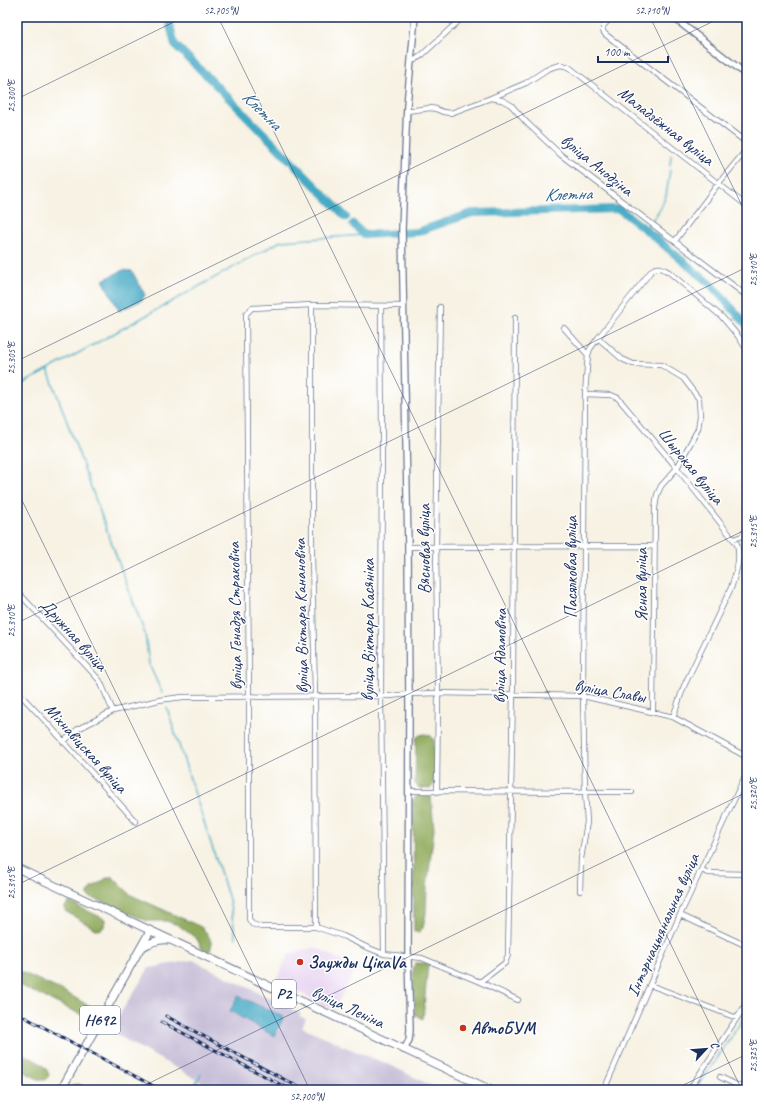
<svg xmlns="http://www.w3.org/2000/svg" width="764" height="1107" viewBox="0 0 764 1107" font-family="Caveat,sans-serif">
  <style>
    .built { fill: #e6d2f0 }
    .industrial { fill: #c8bfd8 }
    .forest { fill: #91ab5d; stroke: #566d5e }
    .water { fill: #46aac5; stroke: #306c92 }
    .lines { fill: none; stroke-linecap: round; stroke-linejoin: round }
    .stream { stroke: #46aac5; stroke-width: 1.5 }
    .river { stroke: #46aac5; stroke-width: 8 }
    .minor-casing { stroke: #68738d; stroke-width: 6 }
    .tertiary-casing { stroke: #68738d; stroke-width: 8 }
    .primary-casing { stroke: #68738d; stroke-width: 9 }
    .minor { stroke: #fff; stroke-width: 4.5 }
    .tertiary { stroke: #fff; stroke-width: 5.5 }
    .primary { stroke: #fff; stroke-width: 7 }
    .rail-casing { stroke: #1b2f5e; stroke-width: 3 }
    .rail { stroke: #fff; stroke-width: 1.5; stroke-dasharray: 4.5; stroke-linecap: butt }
    .ticks { fill: none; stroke: #1b2f5e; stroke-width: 1; stroke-opacity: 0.45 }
    .poi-dot { fill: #c8321e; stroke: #fff; stroke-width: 1.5 }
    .labels { text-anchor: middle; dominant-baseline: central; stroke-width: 3; stroke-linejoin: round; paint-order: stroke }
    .shield { fill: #fff; stroke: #5f6d8e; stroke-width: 1 }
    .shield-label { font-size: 16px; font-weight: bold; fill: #1b2f5e }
    .street-label { font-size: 17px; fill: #1b2f5e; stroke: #fff }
    .poi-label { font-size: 17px; font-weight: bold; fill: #1b2f5e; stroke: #fff; text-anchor: start }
    .water-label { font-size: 18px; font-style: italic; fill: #2c6087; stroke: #fff }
    .neatline { fill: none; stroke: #1b2f5e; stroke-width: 1.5 }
    .ticks-label { font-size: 10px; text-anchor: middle; fill: #1b2f5e }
  </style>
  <rect width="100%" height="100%" fill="#fff"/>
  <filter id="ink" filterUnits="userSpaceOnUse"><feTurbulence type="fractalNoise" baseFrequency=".025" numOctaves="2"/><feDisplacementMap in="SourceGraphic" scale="8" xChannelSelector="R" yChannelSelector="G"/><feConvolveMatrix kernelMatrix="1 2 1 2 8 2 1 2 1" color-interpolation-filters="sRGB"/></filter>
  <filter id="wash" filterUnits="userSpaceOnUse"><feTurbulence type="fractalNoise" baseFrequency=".012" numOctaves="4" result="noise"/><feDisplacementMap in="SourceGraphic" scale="16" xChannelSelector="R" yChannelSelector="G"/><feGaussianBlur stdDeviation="0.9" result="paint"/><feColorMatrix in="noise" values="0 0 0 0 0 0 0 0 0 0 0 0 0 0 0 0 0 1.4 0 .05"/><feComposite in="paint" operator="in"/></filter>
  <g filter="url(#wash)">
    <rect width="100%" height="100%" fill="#f7f2e3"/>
    <path class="built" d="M315 947 356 968 334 1010 276 981 288 955Z"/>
    <path class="industrial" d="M193 960 301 1014 299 1016 306 1019 302 1027 339 1043 340 1045 390 1065 440 1090H216L129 1042 110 1030 149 968Z"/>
    <path class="forest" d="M425 734 431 736 434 741V784L430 789 419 788 415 784 416 738 420 735Z
      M419 795 431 796 434 829 427 888 426 913 423 928 419 932H414L413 802 416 796Z
      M108 877H113L131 895 201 927C208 933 214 942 210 951L205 950 201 947 197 939 178 925 166 921H147L88 896V893L92 888Z
      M69 902 105 919V925L102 929 97 930 65 911V907Z
      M415 963H428L423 1019 415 1014 413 969Z
      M17 970 65 992 91 1007 94 1011 92 1015 86 1017 17 984Z
      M17 1051C27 1056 48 1064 49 1076L45 1080H40L36 1078 17 1068Z
      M78 1084 90 1090H70L73 1085Z"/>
    <path class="water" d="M123 270 132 271 145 295 142 300 119 311 103 280Z
      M238 996 284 1017 274 1036 230 1011Z"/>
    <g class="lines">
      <path class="stream" d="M670 165 671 155
        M652 221 660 209 666 196 670 170
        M645 229 648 225
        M48 370 145 634 149 664 162 693
        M17 387 281 241 364 235
        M167 708 229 899 236 938
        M192 1090 201 1074
        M696 1090 747 1013"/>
      <path class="river" d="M168 17 175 45 205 74 346 217
        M353 224 364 235 417 232 472 213 619 209 645 229 710 284 747 325"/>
    </g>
  </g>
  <g filter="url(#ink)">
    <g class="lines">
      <defs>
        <path id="minor" d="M612 17 603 26V31L605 34 747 143
          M411 60H415L422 55 463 17
          M491 98 526 83 546 70 553 67 561 65 569 67 747 206
          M407 111 430 108 436 109 443 112 451 113 491 98 502 100 511 105 526 122 561 155 747 296
          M675 241 718 184 747 149
          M312 305V555L315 697 316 927
          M381 306 382 435 381 697 384 954
          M404 306 312 305 252 308 246 314 249 696V919L252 924 261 927H316L343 936 366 947 384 954 422 958 480 982 518 1000
          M564 328 588 355
          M598 338 622 359 633 364 661 365 668 369 683 378 699 399 700 416 698 429 677 468 661 486 657 495 655 508 653 712
          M585 394 611 395 618 398 677 468 737 544C741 559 736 573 731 588L684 686 673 717
          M734 539 742 536 747 528
          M408 547 654 546
          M17 591 92 672 100 681 113 711 78 729 63 742
          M17 691 48 724 136 822
          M113 711 159 700 183 697 390 696 409 694 438 693 583 696 673 717 747 757
          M409 791 632 792
          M437 792 438 693 436 546 440 307
          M702 870 708 873 747 874
          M580 891 581 859 587 822 585 792 583 696 585 394 588 355 590 349 598 338 652 270C659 266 662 268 669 272L722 317 738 336 747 350
          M680 915 747 946
          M480 982 505 963 508 955 513 690 515 318
          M650 985 737 1018
          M720 1077 747 1090
          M604 1090 680 915 747 772
          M689 1090 747 1003"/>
        <path id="tertiary" d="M673 17 747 75
          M404 1050 409 1040 410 1030 408 957 409 706 408 547 402 229 407 105 415 17"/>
        <path id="primary" d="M17 868 491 1090
          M141 948C149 943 158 939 168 940
          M61 1090 150 931"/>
      </defs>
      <use href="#minor" class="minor-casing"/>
      <use href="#tertiary" class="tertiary-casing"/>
      <use href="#primary" class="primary-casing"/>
      <use href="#minor" class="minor"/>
      <use href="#tertiary" class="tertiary"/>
      <use href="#primary" class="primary"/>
      <defs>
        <path id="rail" d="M17 1013 161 1090
          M166 1016 304 1090
          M162 1022 291 1090"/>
      </defs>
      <use href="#rail" class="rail-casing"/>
      <use href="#rail" class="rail"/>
    </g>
  </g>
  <path class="ticks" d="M218 17 742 1090M650 17 747 216M17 99 184 17M17 361 722 17M17 490 310 1090M17 623 747 267M17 885 747 529M135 1090 747 792M673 1090 747 1054"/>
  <g class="poi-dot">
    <circle cx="300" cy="962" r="4"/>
    <circle cx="463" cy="1028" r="4"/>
  </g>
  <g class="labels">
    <g class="shield">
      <rect x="272" y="980" width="24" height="28" rx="3"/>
      <rect x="80" y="1006" width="40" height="28" rx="3"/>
    </g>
    <g class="shield-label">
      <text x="284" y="994">Р2</text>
      <text x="100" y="1020">Н692</text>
    </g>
    <g class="street-label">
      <text transform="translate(666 126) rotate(38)">Маладзёжная вуліца</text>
      <text transform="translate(597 165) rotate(39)">вуліца Анодзіна</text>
      <text transform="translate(691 466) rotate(51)">Шырокая вуліца</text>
      <text transform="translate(424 549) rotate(-90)">Вясновая вуліца</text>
      <text transform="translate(571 567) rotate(-90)">Пасялковая вуліца</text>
      <text transform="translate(641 585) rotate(-90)">Ясная вуліца</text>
      <text transform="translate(235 616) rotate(-91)">вуліца Генадзя Страковіча</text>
      <text transform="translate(301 616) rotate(-91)">вуліца Віктара Канановіча</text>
      <text transform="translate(368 630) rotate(-90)">вуліца Віктара Касяніка</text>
      <text transform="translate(74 635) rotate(48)">Дружная вуліца</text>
      <text transform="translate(500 656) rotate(-89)">вуліца Адамовіча</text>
      <text transform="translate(610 691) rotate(10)">вуліца Славы</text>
      <text transform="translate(86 748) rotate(48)">Міхнавіцская вуліца</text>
      <text transform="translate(663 925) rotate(-66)">Інтэрнацыянальная вуліца</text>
      <text transform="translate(348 1007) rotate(25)">вуліца Леніна</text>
    </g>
    <g class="poi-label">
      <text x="308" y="962">Заужды ЦікаVа</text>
      <text x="471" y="1028">АвтоБУМ</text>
    </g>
    <g class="water-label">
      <text transform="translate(262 110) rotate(45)">Клетна</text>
      <text transform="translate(568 194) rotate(-2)">Клетна</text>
    </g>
  </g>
  <rect width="764" height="1107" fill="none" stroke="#fff" stroke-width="44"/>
  <g transform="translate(706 1049) rotate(64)" stroke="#ffffff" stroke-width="3" paint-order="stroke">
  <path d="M0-3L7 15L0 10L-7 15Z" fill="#1b2f5e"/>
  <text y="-6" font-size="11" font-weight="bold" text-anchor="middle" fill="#1b2f5e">С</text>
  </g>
  <path d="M598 56v6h70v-6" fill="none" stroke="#1b2f5e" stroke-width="2"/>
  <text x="604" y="56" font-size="12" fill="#1b2f5e" stroke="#ffffff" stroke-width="3" paint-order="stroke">100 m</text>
  <rect x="22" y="22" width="720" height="1063" class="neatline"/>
  <g class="ticks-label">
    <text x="221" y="14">52.705°N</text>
    <text x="652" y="14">52.710°N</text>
    <text transform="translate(11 96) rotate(-90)" y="4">25.300°E</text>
    <text transform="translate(753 270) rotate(-90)" y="4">25.310°E</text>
    <text transform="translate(11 358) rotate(-90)" y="4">25.305°E</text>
    <text transform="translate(753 532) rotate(-90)" y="4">25.315°E</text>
    <text transform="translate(11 621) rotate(-90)" y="4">25.310°E</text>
    <text transform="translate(753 794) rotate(-90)" y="4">25.320°E</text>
    <text transform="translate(11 883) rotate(-90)" y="4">25.315°E</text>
    <text transform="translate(753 1056) rotate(-90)" y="4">25.325°E</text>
    <text x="307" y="1100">52.700°N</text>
  </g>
</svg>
